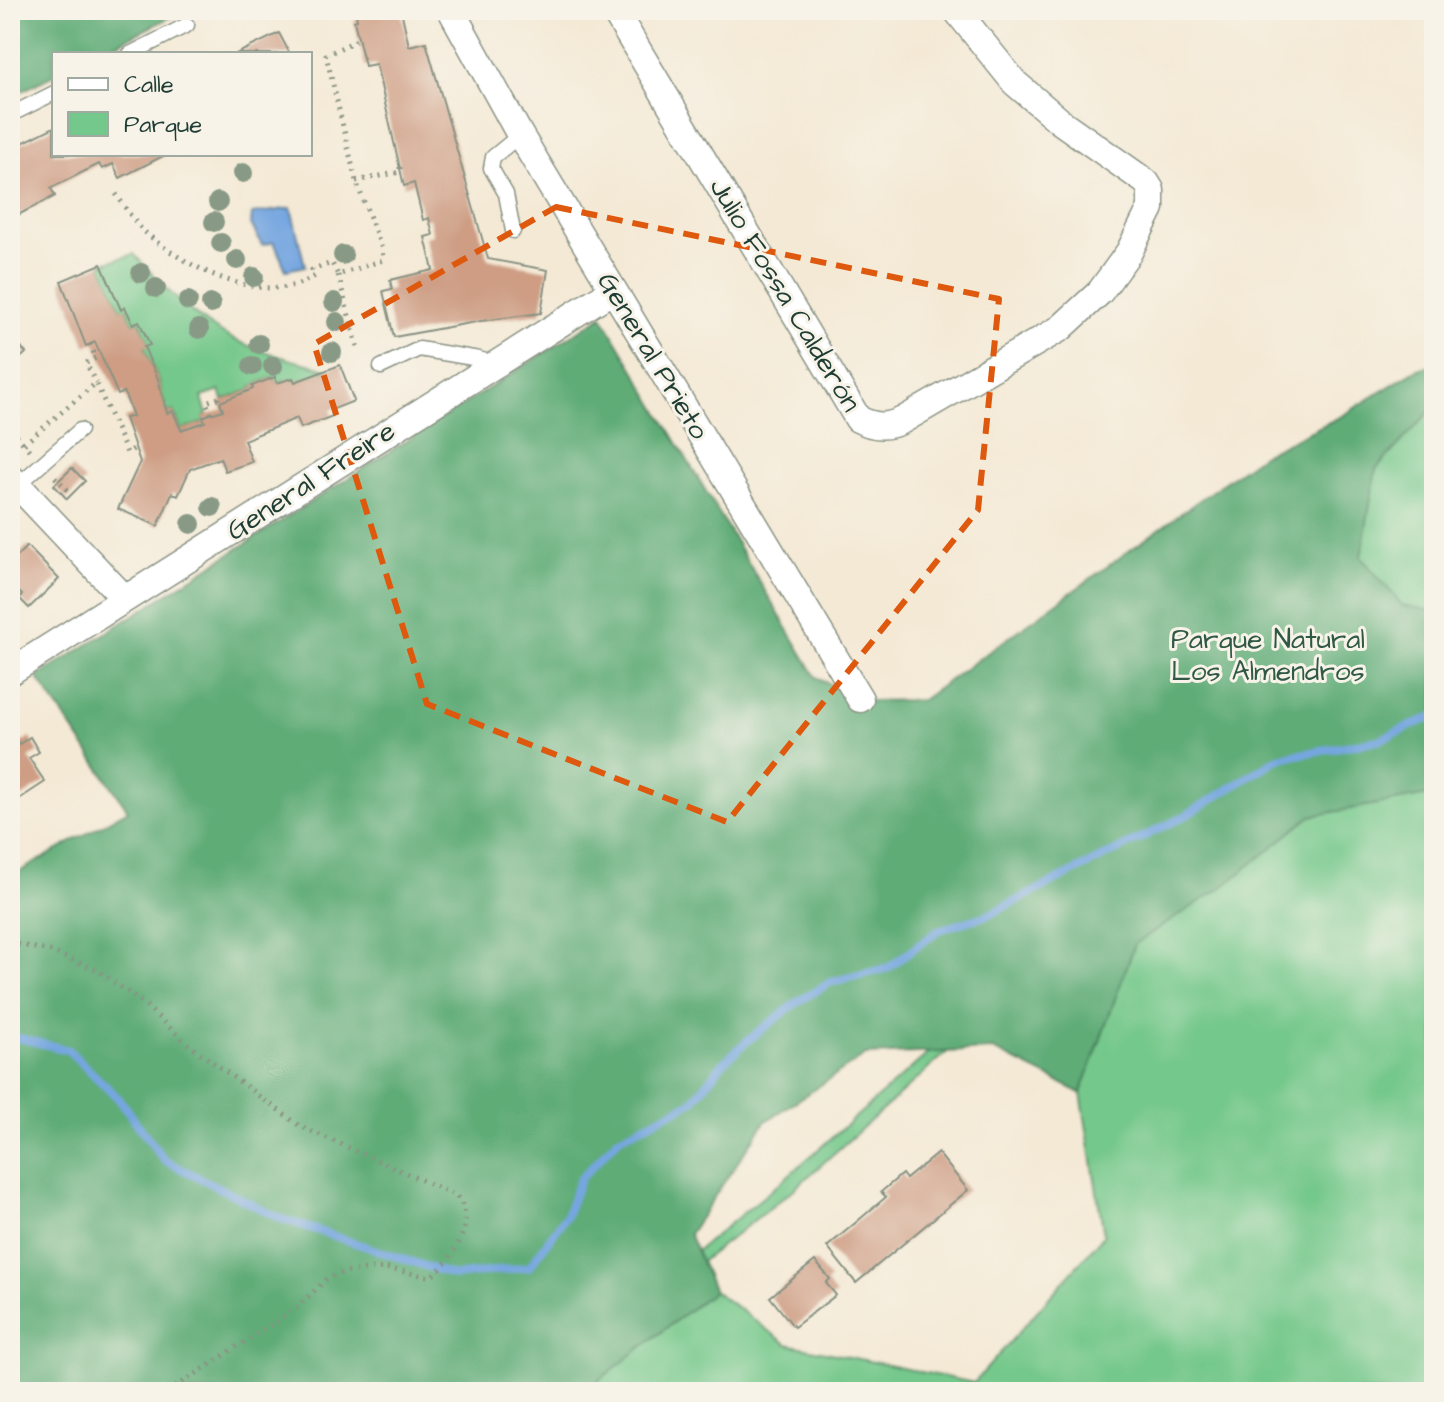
<svg xmlns="http://www.w3.org/2000/svg" width="1444" height="1402" viewBox="0 0 1444 1402" font-family="'Architects Daughter',sans-serif">
  <style>
    .green { fill: #74c88b; stroke: #4a8260; stroke-width: 2 }
    .forest { fill: #5fac77; stroke: #3f7456; stroke-width: 2 }
    .water { fill: #76a6e0; stroke: #4a728a; stroke-width: 2 }
    .lines { fill: none; stroke-linecap: round; stroke-linejoin: round }
    .stream { stroke: #76a6e0; stroke-width: 8 }
    .building { fill: #ce9d84 }
    .service-casing { stroke: #8a9384; stroke-width: 17 }
    .minor-casing { stroke: #8a9384; stroke-width: 29 }
    .path { stroke: #8a9384; stroke-width: 5; stroke-dasharray: 2 6; stroke-linecap: butt }
    .service { stroke: #fff; stroke-width: 14 }
    .minor { stroke: #fff; stroke-width: 26 }
    .tree { fill: #889a86 }
    .marked { fill: none; stroke: #de580e; stroke-width: 6; stroke-dasharray: 16 10; stroke-linejoin: round }
    .labels { text-anchor: middle; dominant-baseline: central; stroke-width: 6; stroke-linejoin: round; paint-order: stroke }
    .street-label { font-size: 28px; fill: #1f3d34; stroke: #f7f3e8 }
    .park-label { font-size: 28px; fill: #305945; stroke: #f7f3e8 }
  </style>
  <rect width="100%" height="100%" fill="#f7f3e8"/>
  <filter id="ink" filterUnits="userSpaceOnUse"><feTurbulence type="fractalNoise" baseFrequency=".0125" numOctaves="2"/><feDisplacementMap in="SourceGraphic" scale="16" xChannelSelector="R" yChannelSelector="G"/><feConvolveMatrix kernelMatrix="1 2 1 2 8 2 1 2 1" color-interpolation-filters="sRGB"/></filter>
  <filter id="wash" filterUnits="userSpaceOnUse"><feTurbulence type="fractalNoise" baseFrequency=".006" numOctaves="4" result="noise"/><feDisplacementMap in="SourceGraphic" scale="32" xChannelSelector="R" yChannelSelector="G"/><feGaussianBlur stdDeviation="1.8" result="paint"/><feColorMatrix in="noise" values="0 0 0 0 0 0 0 0 0 0 0 0 0 0 0 0 0 1.4 0 .05"/><feComposite in="paint" operator="in"/></filter>
  <g filter="url(#wash)">
    <rect width="100%" height="100%" fill="#f4e9d5"/>
    <path class="green" d="M134 254C158 281 186 311 217 330 250 351 292 359 329 370L295 382 293 378 277 383 274 377 252 386 253 389 223 400 220 391 202 397 207 415 204 417 205 422 181 430 174 411 167 413 158 379 144 347 149 344 140 321 133 324 126 308 121 310 101 264Z
      M1434 364V1392H572L586 1390 714 1291 787 1344 974 1383 1104 1235 1081 1093 1135 944 954 1046 793 1190 689 1271 673 1270 774 1188 954 1031 1262 455 1342 416 1416 370Z"/>
    <path class="forest" d="M10 10H185L96 54H54V75L10 97Z
      M602 316 816 677 860 699 871 701 922 700 1262 455 1342 416 1416 370 1434 364V407L1376 469 1361 557 1403 606 1434 611V794L1311 816 1224 886 1135 944 1081 1093 993 1050 866 1055 765 1122 689 1234 714 1291 586 1390 572 1392H10V877L128 810 37 677Z"/>
    <path class="water" d="M291 208 305 266 286 270 274 242 262 245 251 224 252 214Z"/>
    <g class="lines">
      <path class="stream" d="M10 1036 68 1050 118 1098 164 1160 279 1218 455 1276 529 1267 566 1216 580 1179 619 1138 692 1102 723 1063 747 1041 799 1001 831 982 888 968 939 930 988 915 1185 816 1279 758 1379 740 1434 716"/>
    </g>
    <g id="blocks">
      <path class="building" d="M355 10H401L409 46 426 42 488 259 548 270 541 313 481 321 394 337 383 291 392 289 390 280 433 270 425 237 433 235 429 218 423 220 414 183 404 186 376 64 365 66 354 21 357 20Z
        M279 33 290 54H236Z
        M54 127V154H167L120 178 113 164 102 169 99 164 51 188 55 196 10 219V149Z
        M101 264 121 310 125 307 133 324 139 321 150 345 144 347 158 379 167 413 173 411 181 430 205 422 203 417 207 415 223 410 220 402 253 389 252 386 275 377 277 383 293 378 295 382 340 365 354 401 331 410 333 416 301 428 297 418 244 440 252 462 225 471 220 458 190 469 178 496 172 493 158 526 118 509 140 462 125 418 133 416 124 392 118 395 95 342 86 346 61 281Z
        M10 336 26 353 10 367Z
        M72 468 85 481 67 499 54 485Z
        M27 546 59 579 29 608 19 598 22 595 13 585 17 582 10 574V563Z
        M10 730 19 744 30 737 39 752 29 758 45 782 10 805Z
        M938 1153 968 1190 856 1283 827 1247 886 1197 881 1192 902 1174 906 1179Z
        M815 1261 830 1279 826 1283 836 1295 794 1327 770 1297Z"/>
    </g>
  </g>
  <g filter="url(#ink)">
    <use href="#blocks" fill-opacity="0" stroke="#8a9384" stroke-width="2"/>
    <g class="lines">
      <defs>
        <path id="service" d="M130 54 187 25
          M10 115 54 93
          M513 231 506 194 491 168 493 157 520 135
          M10 306 11 305
          M381 367 419 349 479 359 495 364
          M18 485 80 430"/>
        <path id="minor" d="M451 10 520 135 860 699
          M614 10 858 419C874 427 887 428 903 420L1061 328 1100 292 1129 252 1151 208V190L1146 182 1061 122 1015 83 956 10
          M10 477 125 599
          M10 672 613 290"/>
      </defs>
      <use href="#service" class="service-casing"/>
      <use href="#minor" class="minor-casing"/>
      <path class="path" d="M356 181 400 172V167
        M116 194C125 207 134 222 146 233 185 267 265 309 315 276L312 270 332 263 338 275 383 260 382 249 356 181 326 55 359 39
        M10 239 15 246
        M338 275 358 349
        M90 344 96 358 86 363 96 383
        M211 414 206 402 218 398 216 392
        M10 430 24 444
        M29 450 24 444 96 383 127 453 135 448
        M55 477 72 494
        M10 943 50 951 97 970 143 1003 185 1042 300 1126 455 1195C480 1218 453 1261 430 1277L385 1268 343 1272 326 1280 296 1308 168 1392"/>
      <use href="#service" class="service"/>
      <use href="#minor" class="minor"/>
    </g>
    <g class="tree">
      <circle cx="243" cy="173" r="10"/>
      <circle cx="218" cy="202" r="10"/>
      <circle cx="214" cy="222" r="10"/>
      <circle cx="221" cy="243" r="10"/>
      <circle cx="343" cy="255" r="10"/>
      <circle cx="237" cy="260" r="10"/>
      <circle cx="141" cy="273" r="10"/>
      <circle cx="254" cy="277" r="10"/>
      <circle cx="156" cy="288" r="10"/>
      <circle cx="188" cy="301" r="10"/>
      <circle cx="334" cy="302" r="10"/>
      <circle cx="211" cy="304" r="10"/>
      <circle cx="337" cy="322" r="10"/>
      <circle cx="199" cy="329" r="10"/>
      <circle cx="259" cy="344" r="10"/>
      <circle cx="332" cy="352" r="10"/>
      <circle cx="252" cy="366" r="10"/>
      <circle cx="273" cy="366" r="10"/>
      <circle cx="212" cy="507" r="10"/>
      <circle cx="191" cy="524" r="10"/>
    </g>
  </g>
  <path class="marked" d="M556 207 999 299 978 510 727 822 427 704 314 344Z"/>
  <g class="labels">
    <g class="street-label">
      <text transform="translate(785 295) rotate(59)">Julio Fossa Calderón</text>
      <text transform="translate(653 356) rotate(59)">General Prieto</text>
      <text transform="translate(311 481) rotate(-33)">General Freire</text>
    </g>
    <g class="park-label">
      <text x="1268" y="639">Parque Natural<tspan x="1268" dy="32">Los Almendros</tspan></text>
    </g>
  </g>
  <rect width="1444" height="1402" fill="none" stroke="#f7f3e8" stroke-width="40"/>
  <rect x="52" y="52" width="260" height="104" fill="#f7f3e8" stroke="#a1aaa0" stroke-width="2"/>
  <rect x="68" y="78" width="40" height="12" fill="#ffffff" stroke="#a1aaa0" stroke-width="2"/>
  <text x="124" y="92" font-size="24" fill="#1f3d34">Calle</text>
  <rect x="68" y="112" width="40" height="24" fill="#74c88b" stroke="#a1aaa0" stroke-width="2"/>
  <text x="124" y="132" font-size="24" fill="#1f3d34">Parque</text>
</svg>
